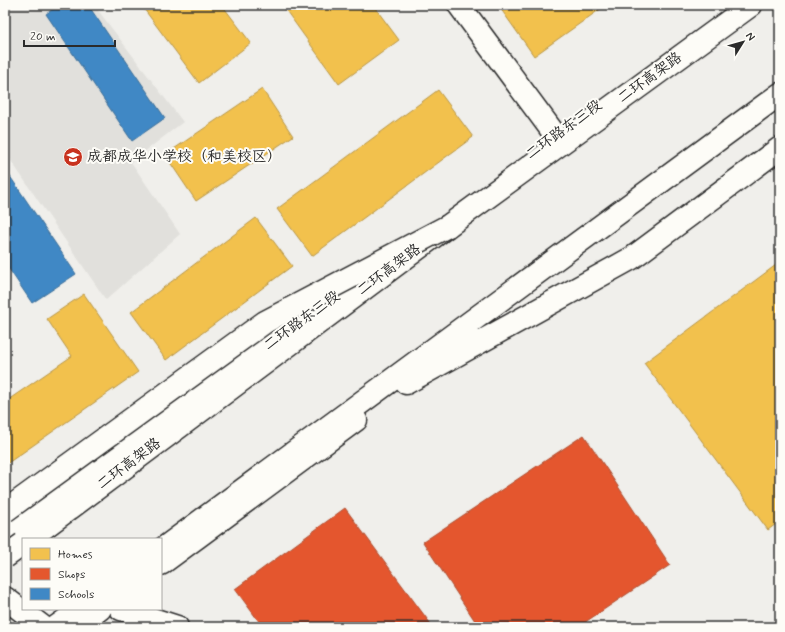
<svg xmlns="http://www.w3.org/2000/svg" width="785" height="632" viewBox="0 0 785 632" font-family="Mynerve,'LXGW WenKai TC',sans-serif">
  <style>
    .built { fill: #e1e0dc }
    .homes { fill: #f2c14e; stroke: #b69444 }
    .shops { fill: #e4572e; stroke: #ac4a2d }
    .schools { fill: #3f88c5; stroke: #396c97 }
    .lines { fill: none; stroke-linecap: round; stroke-linejoin: round }
    .minor-casing { stroke: #2b2b2b; stroke-width: 25 }
    .secondary-casing { stroke: #2b2b2b; stroke-width: 25 }
    .trunk-casing { stroke: #2b2b2b; stroke-width: 25 }
    .minor { stroke: #fdfcf7; stroke-width: 22 }
    .secondary { stroke: #fdfcf7; stroke-width: 22 }
    .trunk { stroke: #fdfcf7; stroke-width: 22 }
    .trunk-bridge-casing { stroke: #2b2b2b; stroke-width: 25; stroke-linecap: butt }
    .trunk-bridge { stroke: #fdfcf7; stroke-width: 22 }
    .labels { text-anchor: middle; dominant-baseline: central; stroke-width: 4; stroke-linejoin: round; paint-order: stroke }
    .street-label { font-size: 15px; fill: #2b2b2b; stroke: #fdfcf7 }
    .poi-label { font-size: 15px; fill: #2b2b2b; stroke: #fdfcf7; text-anchor: start }
  </style>
  <rect width="100%" height="100%" fill="#f0efeb"/>
  <filter id="ink" filterUnits="userSpaceOnUse"><feTurbulence type="fractalNoise" baseFrequency=".025" numOctaves="2"/><feDisplacementMap in="SourceGraphic" scale="8" xChannelSelector="R" yChannelSelector="G"/><feConvolveMatrix kernelMatrix="1 2 1 2 8 2 1 2 1" color-interpolation-filters="sRGB"/></filter>
  <g filter="url(#ink)">
    <path class="built" d="M5 5H94L183 122 131 162 180 234 106 300 5 152Z"/>
    <path class="homes" d="M141 5H222L251 43 199 83Z
      M282 5H373L399 40 339 84Z
      M498 5H606L534 56Z
      M262 89 293 136 196 201 165 155Z
      M438 90 473 137 312 256 277 209Z
      M256 218 292 266 166 360 131 312Z
      M780 262V521L768 530 644 363Z
      M84 294 138 372 5 465V402L72 356 47 319Z"/>
    <path class="shops" d="M584 435 670 565 578 627H479L423 542Z
      M345 508 433 627H263L235 589Z"/>
    <path class="schools" d="M59 5H88L165 118 132 141 46 14Z
      M5 169 76 274 32 303 5 263Z"/>
    <g class="lines">
      <defs>
        <path id="minor" d="M459 5 556 136"/>
        <path id="secondary" d="M5 536 353 283
          M161 564 356 420
          M5 598 43 627
          M121 609 177 627
          M76 627 100 609"/>
        <path id="trunk" d="M406 383 632 258 780 148
          M29 539 448 226 751 5
          M161 550 780 94
          M56 627 81 609"/>
      </defs>
      <use href="#minor" class="minor-casing"/>
      <use href="#secondary" class="secondary-casing"/>
      <use href="#trunk" class="trunk-casing"/>
      <use href="#minor" class="minor"/>
      <use href="#secondary" class="secondary"/>
      <use href="#trunk" class="trunk"/>
      <defs>
        <path id="trunk-bridge" d="M5 511 265 322 448 226
          M5 557 23 544"/>
      </defs>
      <use href="#trunk-bridge" class="trunk-bridge-casing"/>
      <use href="#trunk-bridge" class="trunk-bridge"/>
    </g>
  </g>
  <defs>
    <symbol id="school-disc" viewBox="-11 -11 22 22"><circle r="9.5" fill="#c8321e" stroke="#fdfcf7"/><path d="M0-5L7-2L0 1L-7-2ZM-4 1L0 2.5L4 1V4Q0 6-4 4Z" fill="#fff"/></symbol>
  </defs>
  <g fill-rule="evenodd">
    <use href="#school-disc" x="62" y="146" width="22" height="22"/>
  </g>
  <g class="labels">
    <g class="street-label">
      <text transform="translate(650 78) rotate(-36)">二环高架路</text>
      <text transform="translate(564 130) rotate(-36)">二环路东三段</text>
      <text transform="translate(389 270) rotate(-37)">二环高架路</text>
      <text transform="translate(302 321) rotate(-36)">二环路东三段</text>
      <text transform="translate(129 464) rotate(-37)">二环高架路</text>
    </g>
    <g class="poi-label">
      <text x="87" y="157">成都成华小学校（和美校区）</text>
    </g>
  </g>
  <rect width="785" height="632" fill="none" stroke="#fdfcf7" stroke-width="20"/>
  <rect x="10" y="10" width="765" height="612" fill="none" stroke="#2b2b2b" stroke-width="1.5" filter="url(#ink)"/>
  <rect x="22" y="538" width="140" height="72" fill="#fdfcf7" stroke="#a9a8a5"/>
  <rect x="30" y="548" width="20" height="12" fill="#f2c14e" stroke="#a9a8a5"/>
  <text x="58" y="558" font-size="12" fill="#2b2b2b">Homes</text>
  <rect x="30" y="568" width="20" height="12" fill="#e4572e" stroke="#a9a8a5"/>
  <text x="58" y="578" font-size="12" fill="#2b2b2b">Shops</text>
  <rect x="30" y="588" width="20" height="12" fill="#3f88c5" stroke="#a9a8a5"/>
  <text x="58" y="598" font-size="12" fill="#2b2b2b">Schools</text>
  <g transform="translate(743 42) rotate(53)" stroke="#fdfcf7" stroke-width="3" paint-order="stroke">
  <path d="M0-3L7 15L0 10L-7 15Z" fill="#2b2b2b"/>
  <text y="-6" font-size="11" font-weight="bold" text-anchor="middle" fill="#2b2b2b">N</text>
  </g>
  <path d="M24 40v6h91v-6" fill="none" stroke="#2b2b2b" stroke-width="2"/>
  <text x="30" y="40" font-size="12" fill="#2b2b2b" stroke="#fdfcf7" stroke-width="3" paint-order="stroke">20 m</text>
</svg>
